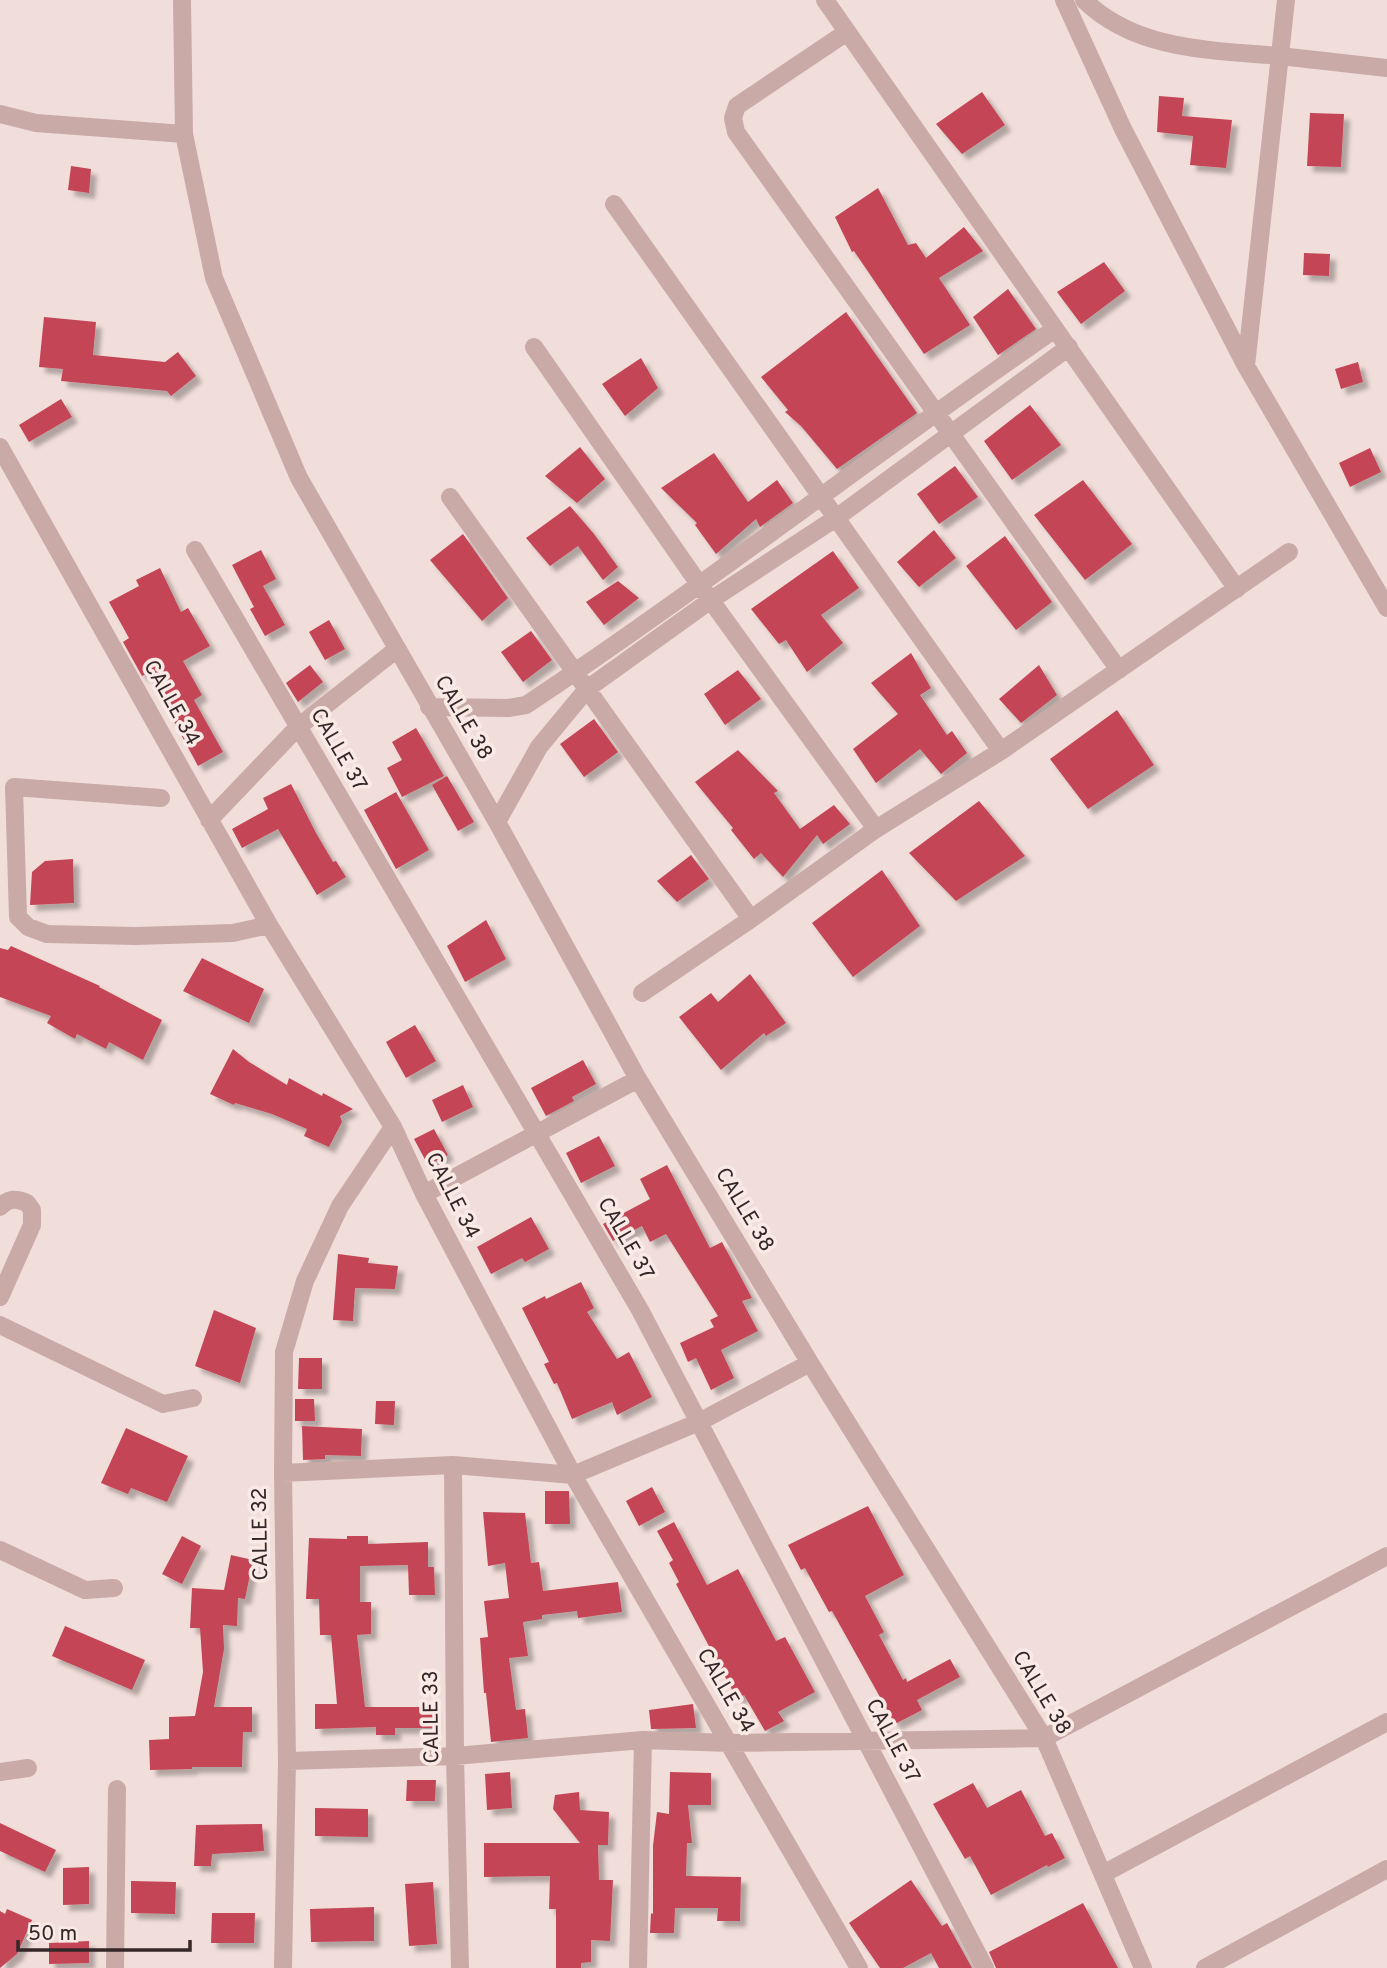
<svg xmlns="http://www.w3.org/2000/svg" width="1387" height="1968" viewBox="0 0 1387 1968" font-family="Overpass,sans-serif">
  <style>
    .building { fill: #c44554; filter: url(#shadow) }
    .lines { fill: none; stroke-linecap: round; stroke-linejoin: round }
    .street { stroke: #c9aaa6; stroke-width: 18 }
    .labels { text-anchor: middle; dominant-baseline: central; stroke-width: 7; stroke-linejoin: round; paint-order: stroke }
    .street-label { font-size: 21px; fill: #352728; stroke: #f9eae6 }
  </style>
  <defs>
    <filter id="shadow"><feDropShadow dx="6" dy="6" stdDeviation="2" flood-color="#0004"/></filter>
  </defs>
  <rect width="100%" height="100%" fill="#f1deda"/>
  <path class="building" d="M982 92 1005 125 962 154 936 124Z
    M1159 96 1184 98 1182 116 1232 120 1226 168 1190 165 1193 136 1157 132Z
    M1310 113 1344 114 1341 167 1307 166Z
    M71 166 91 169 89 193 68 190Z
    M878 188 908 245 916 243 926 258 964 227 983 251 939 278 970 325 924 354 854 251 852 252 835 217Z
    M1304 253 1330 254 1329 276 1303 275Z
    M1104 262 1125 291 1081 324 1057 292Z
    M1008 289 1036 329 998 355 973 317Z
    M846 312 917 413 837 469 801 426 785 412 788 410 761 377Z
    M44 317 96 322 93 355 165 362 178 352 196 376 171 396 167 391 61 381 63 369 39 367Z
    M641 358 658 388 625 416 602 384Z
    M1358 362 1363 382 1341 389 1335 369Z
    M61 399 72 417 29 442 19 425Z
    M1030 405 1061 445 1012 480 984 441Z
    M580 447 605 479 577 503 545 476Z
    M1370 448 1381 472 1350 487 1339 463Z
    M714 453 748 502 777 480 793 503 760 527 756 519 716 554 695 525 697 523 661 488Z
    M955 466 978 497 939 524 917 494Z
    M1083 480 1132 544 1085 580 1034 515Z
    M570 506 594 534 618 567 603 580 578 546 550 566 526 538Z
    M934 530 956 558 919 587 897 562Z
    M463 534 508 598 482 621 430 560Z
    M1005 536 1052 602 1016 630 966 566Z
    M261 550 276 579 263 586 285 625 265 636 250 609 254 607 232 565Z
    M833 551 859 588 821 615 843 643 807 672 786 640 779 644 751 609Z
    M160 568 181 612 188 608 210 646 183 661 202 695 194 700 223 752 198 766 148 673 142 676 123 642 129 638 109 602 139 586 136 580Z
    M618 581 639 598 604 625 586 602Z
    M329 620 345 649 325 660 309 632Z
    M531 631 552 660 523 682 501 652Z
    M911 653 931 688 920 695 947 735 952 731 967 753 941 774 920 749 876 783 853 749 898 714 871 683Z
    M310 665 323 682 298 702 286 683Z
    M1039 665 1057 695 1021 723 999 699Z
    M738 670 761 699 725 725 704 694Z
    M1117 710 1154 765 1088 809 1050 759Z
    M594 719 618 752 584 777 560 744Z
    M416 728 444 776 402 797 387 768 402 760 392 742Z
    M738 750 778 791 774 793 800 829 834 805 850 824 823 844 817 835 783 877 761 853 754 859 731 830 733 828 695 782Z
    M447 776 474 822 458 831 432 785Z
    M291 784 316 833 333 862 336 861 346 877 317 895 278 829 242 848 232 829 268 809 263 798Z
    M396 792 429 850 396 869 364 810Z
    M979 801 1025 856 956 901 909 853Z
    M691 855 709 879 677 902 657 881Z
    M73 859 74 903 30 905 32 872 45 861Z
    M882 870 920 926 853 977 812 923Z
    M486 920 506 959 465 982 447 946Z
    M11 946 100 986 99 987 162 1020 143 1060 109 1042 106 1049 77 1034 75 1039 47 1023 51 1016 0 997V948L8 950Z
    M202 958 264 989 249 1023 183 991Z
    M750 974 786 1023 766 1036 764 1033 721 1070 679 1017 711 993 718 1002Z
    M415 1025 436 1061 406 1078 386 1042Z
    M233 1049 249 1062 287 1085 289 1078 322 1096 323 1093 353 1109 340 1116 342 1122 329 1147 304 1136 307 1129 272 1114 235 1103 234 1105 210 1094Z
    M583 1060 596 1084 572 1097 574 1101 546 1116 531 1088Z
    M463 1085 473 1107 442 1122 432 1100Z
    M434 1129 448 1155 428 1165 414 1139Z
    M599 1136 615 1166 581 1183 566 1153Z
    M667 1165 710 1248 722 1242 752 1298 742 1301 758 1331 721 1350 734 1378 711 1390 696 1358 688 1362 680 1343 714 1327 710 1320 718 1316 666 1234 650 1242 642 1226 613 1241 603 1224 650 1199 640 1179Z
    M531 1217 549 1249 525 1262 522 1258 491 1274 477 1247Z
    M338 1254 369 1258 368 1263 398 1266 395 1289 355 1288 353 1321 333 1320Z
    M581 1282 594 1308 587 1312 617 1359 629 1352 652 1397 617 1415 612 1402 572 1419 557 1383 554 1384 544 1364 549 1362 522 1308 545 1296 546 1299Z
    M214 1310 256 1328 240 1383 195 1366Z
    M299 1358H322V1389H298Z
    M295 1399H314L315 1421H295Z
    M376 1401H395L394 1425 375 1424Z
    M302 1426 362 1429 361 1456 325 1455V1459L303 1460Z
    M126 1428 188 1456 167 1502 131 1488 128 1494 101 1483Z
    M652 1487 665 1512 639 1526 626 1501Z
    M545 1491H569L570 1524H545Z
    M868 1506 904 1575 865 1596 884 1632 879 1635 903 1680 906 1678 907 1682 950 1659 960 1677 917 1700 922 1710 895 1724 832 1611 829 1612 805 1568 801 1570 788 1545Z
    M483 1512 525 1513 531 1563 539 1562 543 1591 618 1582 622 1612 578 1618 577 1611 542 1615V1619L523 1622 528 1656 509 1658 516 1710 525 1709 528 1738 491 1742 486 1693H484L480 1638 488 1637 484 1601 509 1598 505 1563 488 1566Z
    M674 1522 707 1585 738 1569 776 1641 785 1637 815 1692 778 1712 784 1721 765 1731 744 1695 737 1699 676 1584 679 1582 669 1563 673 1560 657 1531Z
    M182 1536 201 1546 182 1584 162 1574Z
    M347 1536H368V1544L428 1542V1567H434L435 1595H409L408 1565 360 1566V1602H371V1634L357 1635 365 1707H433V1728H395V1735H376V1727L315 1729V1704H337L331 1635H320L319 1599H306L309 1538 347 1539Z
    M231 1555 253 1560 245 1599 238 1598 237 1626 223 1625 224 1649 214 1707H252V1732H243L242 1767H192V1769L150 1770 149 1740 169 1739V1717L195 1716 203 1672 200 1628H190L192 1588 224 1590Z
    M65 1626 145 1660 132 1690 52 1656Z
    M693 1704 696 1728 651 1729 649 1710Z
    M510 1772 512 1808 487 1810 485 1774Z
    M670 1772 711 1773V1805H688L692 1843H687L686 1876 741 1877 740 1921H717L718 1908H675L674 1933H650L651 1913 653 1914V1846L657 1812 669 1814Z
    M407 1780H436L435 1801H406Z
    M973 1783 987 1808 1021 1790 1045 1836 1052 1833 1065 1858 1048 1867 1047 1865 991 1895 970 1856 965 1859 933 1804Z
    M579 1792 580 1810 609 1812 608 1845H598L599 1880H613L610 1941 591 1940V1962L581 1963V1968H556V1909H549L550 1876 484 1877V1843H580L553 1809 555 1795Z
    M315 1808 368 1809V1837L315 1836Z
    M0 1823 56 1850 45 1872 0 1851Z
    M262 1824 264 1851 212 1854 211 1866H194L196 1825Z
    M89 1867V1904L63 1905V1868Z
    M911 1880 942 1926 947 1923 972 1968H939L931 1953 903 1968H880L849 1923Z
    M131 1881 176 1882 175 1914 131 1913Z
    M433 1882 437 1944 409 1946 405 1884Z
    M1083 1903 1118 1968H996L989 1952Z
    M374 1907V1941L311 1942 310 1909Z
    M7 1909 32 1920 17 1954 0 1968V1911L5 1914Z
    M212 1913H255L254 1943H211Z
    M89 1941V1963L49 1964V1943Z"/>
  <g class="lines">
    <path class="street" d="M182 0 184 134 214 278 299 478 497 822 638 1079 810 1363 1044 1738 1143 1968
      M825 0 1237 589
      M1064 0 1123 129 1246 366 1387 608
      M1084 0C1136 51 1212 50 1280 56 1316 60 1351 64 1387 68
      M847 32 737 106 733 118 736 132 1119 670
      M0 114 36 123 184 134
      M614 204 1001 751
      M534 347 699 584 876 829
      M1246 366 1286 0
      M0 447 269 925 393 1127 424 1194 573 1475 859 1968
      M450 497 751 919
      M195 550 640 1310 985 1968
      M429 707 508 708 526 705C706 585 877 452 1055 329
      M161 798 14 787 18 917 28 927 47 934 136 936 233 933 269 925
      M209 820 298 727 397 649
      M497 822 539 747 587 689 711 600 836 518 1069 347
      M642 993 751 919 876 829 1001 751 1289 552
      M424 1194 638 1079
      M0 1207C9 1198 16 1198 27 1203L32 1210V1225L0 1297
      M0 1325 163 1404 193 1398
      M453 1465 455 1756 460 1968
      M283 1473 453 1465 573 1475 699 1422 810 1363
      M0 1550 85 1590 114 1588
      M287 1761 455 1756 643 1740 729 1743 1044 1738 1387 1556
      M0 1772 28 1768
      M1103 1874 1387 1722
      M115 1968 117 1789
      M283 1968 287 1761 283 1473 284 1352 305 1281 340 1206 393 1127
      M638 1968 643 1740
      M1205 1968 1387 1869"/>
  </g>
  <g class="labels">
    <g class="street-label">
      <text transform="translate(171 703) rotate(61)">CALLE 34</text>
      <text transform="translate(463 718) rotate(60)">CALLE 38</text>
      <text transform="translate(338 750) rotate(60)">CALLE 37</text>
      <text transform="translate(452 1196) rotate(63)">CALLE 34</text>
      <text transform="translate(744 1210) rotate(59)">CALLE 38</text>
      <text transform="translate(625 1239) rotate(60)">CALLE 37</text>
      <text transform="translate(261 1534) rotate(-91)">CALLE 32</text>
      <text transform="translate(725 1691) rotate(60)">CALLE 34</text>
      <text transform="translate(1041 1693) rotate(59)">CALLE 38</text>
      <text transform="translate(432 1717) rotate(-91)">CALLE 33</text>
      <text transform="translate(892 1741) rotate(62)">CALLE 37</text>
    </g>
  </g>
  <path d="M18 1940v10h172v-10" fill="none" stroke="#352728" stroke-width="3.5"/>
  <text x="28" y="1940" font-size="21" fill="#352728" stroke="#f9eae6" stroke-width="5" paint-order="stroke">50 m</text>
</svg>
